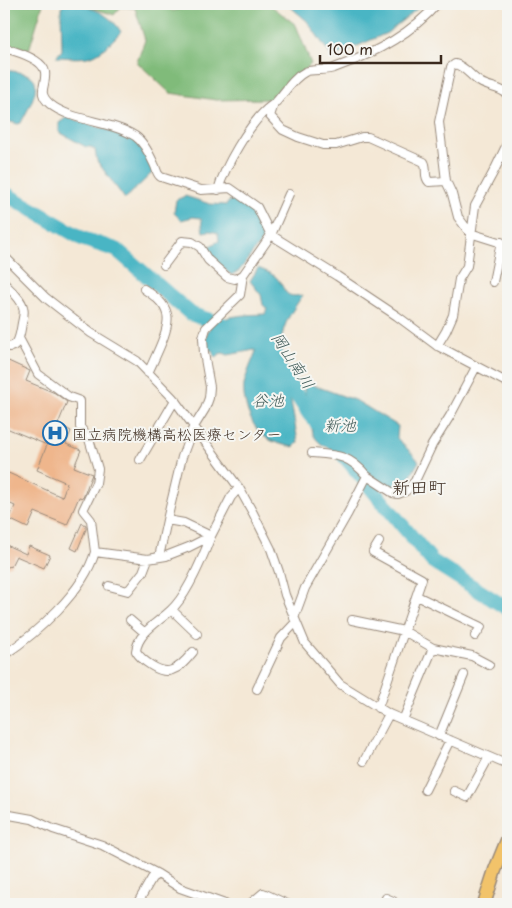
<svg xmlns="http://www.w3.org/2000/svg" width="512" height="908" viewBox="0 0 512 908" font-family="'Playpen Sans','Klee One',sans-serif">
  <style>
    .forest { fill: #80bb7a; stroke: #5e724c }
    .water { fill: #48b5c4; stroke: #427071 }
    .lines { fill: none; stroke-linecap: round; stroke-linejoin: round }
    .river { stroke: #48b5c4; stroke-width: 15 }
    .building { fill: #efb68c }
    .minor-casing { stroke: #98897a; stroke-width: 10 }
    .primary-casing { stroke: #98897a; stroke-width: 15 }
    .minor { stroke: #fff; stroke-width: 8 }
    .primary { stroke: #f2c36a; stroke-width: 12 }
    .labels { text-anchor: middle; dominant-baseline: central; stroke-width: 4; stroke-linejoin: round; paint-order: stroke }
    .poi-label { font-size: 15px; fill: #3b2a1e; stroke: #f6f6f2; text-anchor: start }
    .water-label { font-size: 16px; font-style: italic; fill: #405b58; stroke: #f6f6f2 }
    .quarter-label { font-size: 18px; fill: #3b2a1e; stroke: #f6f6f2 }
  </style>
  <rect width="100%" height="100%" fill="#f6f6f2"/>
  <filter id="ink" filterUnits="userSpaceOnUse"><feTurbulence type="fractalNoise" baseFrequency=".02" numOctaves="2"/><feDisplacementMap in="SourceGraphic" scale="10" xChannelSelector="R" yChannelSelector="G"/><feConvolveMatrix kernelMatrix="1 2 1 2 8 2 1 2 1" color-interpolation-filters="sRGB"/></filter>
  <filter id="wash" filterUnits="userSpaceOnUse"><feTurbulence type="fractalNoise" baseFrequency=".0096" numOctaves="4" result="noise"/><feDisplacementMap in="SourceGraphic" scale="20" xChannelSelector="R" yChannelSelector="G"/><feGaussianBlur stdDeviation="1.12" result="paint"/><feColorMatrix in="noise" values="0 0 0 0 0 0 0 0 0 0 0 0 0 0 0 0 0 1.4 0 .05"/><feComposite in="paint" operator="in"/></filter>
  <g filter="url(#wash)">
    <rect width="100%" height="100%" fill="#f4e8d6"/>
    <path class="forest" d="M4 4H43L29 50 4 44Z
      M81 4H163L173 11 187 7 188 4H269L296 25 311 64 273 99 216 100 170 93 137 62 145 40 135 8 121 7 114 15Z"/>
    <path class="water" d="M64 4C85 4 110 12 121 32 94 59 95 59 56 57L62 50 61 8Z
      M287 4H423L387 33 332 57 307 21Z
      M4 70C11 71 24 72 31 76 44 85 26 112 21 123L18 124 4 120Z
      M67 117 133 138C142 147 151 159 153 172L125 199 97 161 95 150 91 147H86L59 132V123Z
      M235 195 257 211 266 235 239 271 231 275 215 261 206 248 219 241 218 233 210 231 203 232 201 218 193 217 181 220 174 213 176 200 185 196 210 204 226 205Z
      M258 268C263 270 271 273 276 277 287 289 282 299 303 295 292 311 283 323 281 343L298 442 294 447C269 443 257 436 248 412 245 403 243 394 244 385 246 374 252 362 256 351L254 350 228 355 223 353 219 354 218 357 214 356 212 350H208C207 347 206 342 206 338 208 314 247 315 265 314L267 309 263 305 261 295 250 281Z
      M303 384H310L357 401 398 426 397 438 419 461 407 483 398 491H394C386 485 376 479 369 473 362 466 357 458 348 455 334 449 321 449 313 434Z"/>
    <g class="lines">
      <path class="river" d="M4 193 83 239 117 250 191 314 227 326
        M276 364 310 415 432 561 508 609"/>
    </g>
    <g id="blocks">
      <path class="building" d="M4 359 30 371 26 381 55 393 67 402 58 424 71 431 66 444 81 450 74 467 92 474 83 498 79 497 67 525 35 512 28 528 9 519 15 506 4 501V471L62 497 67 483 37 470 47 445 4 427Z
        M82 523 86 525V529L77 551 71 548Z
        M4 544 26 554 29 546 50 555 44 568 16 556 11 566 4 568Z"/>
    </g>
  </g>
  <g filter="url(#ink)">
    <use href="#blocks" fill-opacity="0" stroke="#98897a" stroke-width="1"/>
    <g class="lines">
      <defs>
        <path id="minor" d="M4 48C15 51 43 59 45 72 47 86 36 92 50 104 70 121 111 121 135 136 144 142 150 155 154 164 157 169 156 174 161 177L201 190 230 188 257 207 271 235 337 276 397 316 436 345 508 383
          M508 95C501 87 489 88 480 82 471 77 465 66 455 64L451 67 439 122 446 181 452 194 458 217 470 233 508 245
          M274 104 270 116 283 130 298 137 323 145H336L362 137H368L424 162C428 168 423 176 429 182L446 181
          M218 190C225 166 248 126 267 109 270 106 273 105 276 102 285 92 293 78 305 72 309 69 327 71 334 68 371 55 411 34 437 4
          M4 256 46 298 91 333 137 361 173 398 239 488 253 513 271 549 279 572 285 595 305 643 340 684 389 714 508 765
          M164 265 182 241 192 242 200 247 208 260 227 277 235 279 243 275
          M493 282 501 242
          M4 283C10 290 21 298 23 307 25 312 23 318 22 323 20 334 19 351 4 346
          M144 289C153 295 164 302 167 314 171 328 154 359 148 373
          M20 340 38 374 69 397 80 401V427L89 439 98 469 96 483 83 510 91 520 95 552 148 559 166 556 189 547 211 536 231 497 239 488
          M437 346 446 331 453 315 459 279 467 266 475 206 494 171 508 142
          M312 453C338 455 349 455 367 476
          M140 460 175 400
          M159 557 167 520
          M109 586 128 591 143 572 148 559
          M417 596 481 627 475 636
          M172 610 197 634
          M294 618 305 588 348 513 367 476 393 493 398 494 406 491 415 481 432 445 450 416 476 367
          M130 620 145 633
          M352 620 404 631 433 648 472 656 489 665
          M193 652C187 659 181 667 172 670 161 675 141 660 136 651 138 633 157 623 170 611 187 596 203 557 211 536L184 523 167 520 182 457 192 430 205 409 209 398 210 387 204 353 203 338 206 328 240 295 243 275 271 235 289 194
          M4 655C37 633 84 591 95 552
          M257 689 281 638 296 622
          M378 708 422 579 373 552 379 542
          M403 720 433 648
          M439 736 464 675
          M364 761 389 714
          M425 790 450 740
          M454 791 467 797 489 757
          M4 814 32 819 53 829 102 845 158 874
          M137 904 152 878 158 874 180 888 225 904
          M250 904 263 893 287 904
          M383 904 386 898 393 901"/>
        <path id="primary" d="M484 904 495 870 508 838"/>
      </defs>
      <use href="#minor" class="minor-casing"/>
      <use href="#primary" class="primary-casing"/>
      <use href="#minor" class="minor"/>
      <use href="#primary" class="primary"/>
    </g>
  </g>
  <defs>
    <symbol id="hospital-ring" viewBox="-11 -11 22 22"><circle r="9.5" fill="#f6f6f2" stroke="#1f6fb2" stroke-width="1.5"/><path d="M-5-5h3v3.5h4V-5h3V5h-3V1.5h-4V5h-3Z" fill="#1f6fb2"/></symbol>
  </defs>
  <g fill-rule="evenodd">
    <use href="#hospital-ring" x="41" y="419" width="28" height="28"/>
  </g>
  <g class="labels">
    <g class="poi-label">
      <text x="72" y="433">国立病院機構高松医療センター</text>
    </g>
    <g class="water-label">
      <text transform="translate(294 360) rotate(57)">岡山南川</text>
      <text x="268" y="399">谷池</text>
      <text x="340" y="424">新池</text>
    </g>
    <g class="quarter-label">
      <text x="419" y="486">新田町</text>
    </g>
  </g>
  <rect width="512" height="908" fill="none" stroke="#f6f6f2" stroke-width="20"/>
  <path d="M320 55v8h121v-8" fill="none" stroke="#3b2a1e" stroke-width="2.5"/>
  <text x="327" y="55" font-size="15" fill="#3b2a1e" stroke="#f6f6f2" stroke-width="4" paint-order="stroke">100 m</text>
</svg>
